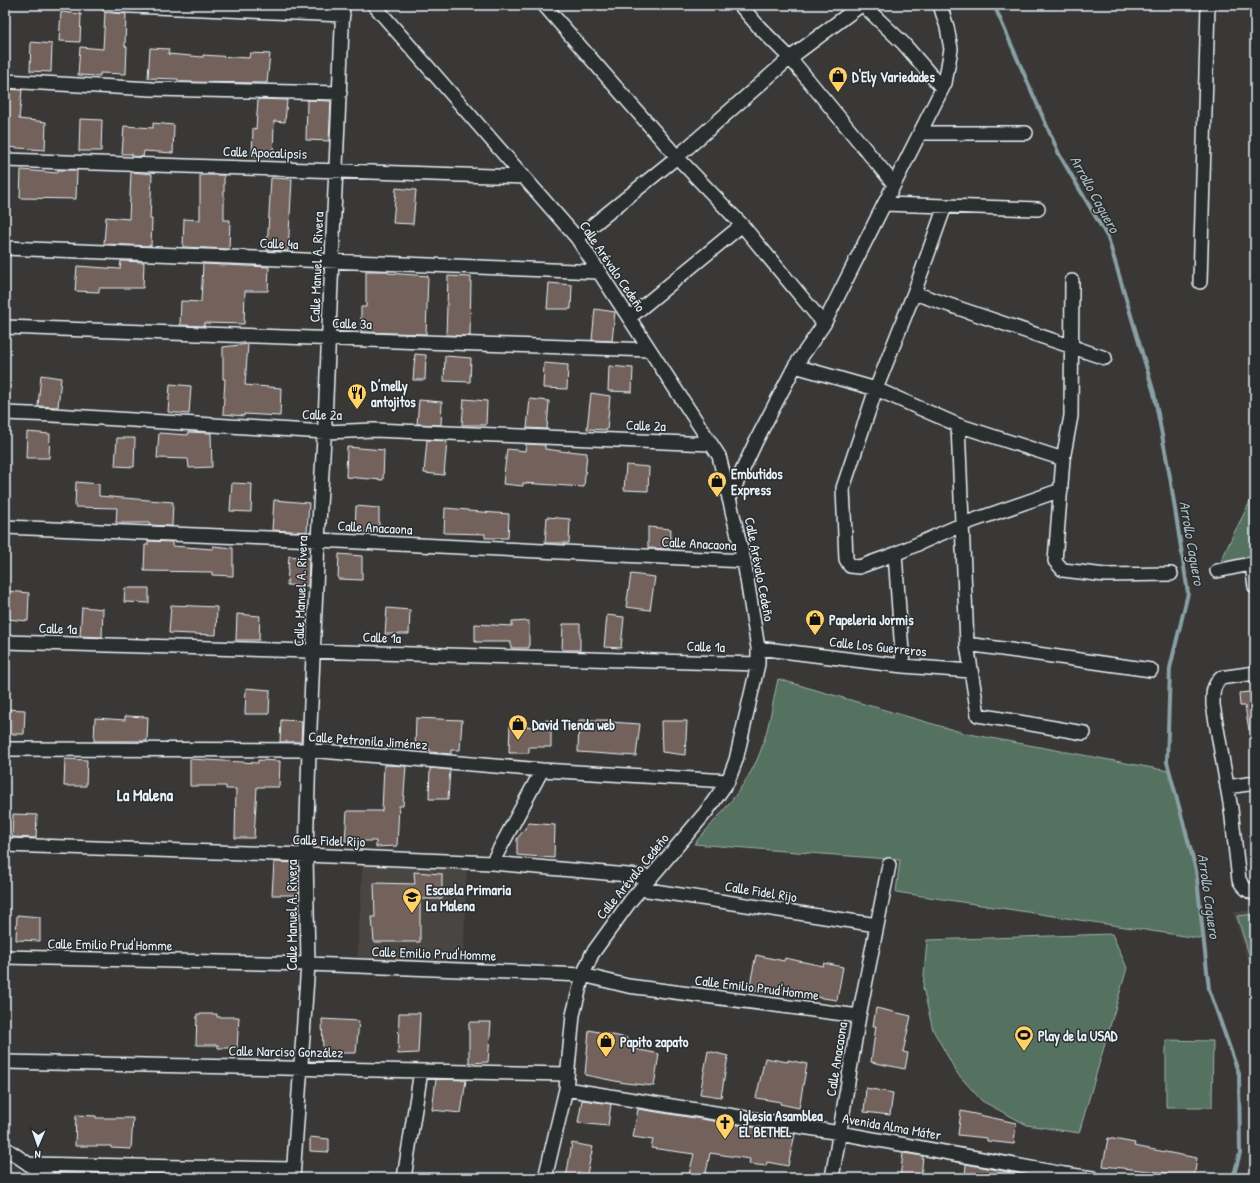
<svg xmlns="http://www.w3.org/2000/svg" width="1260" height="1183" viewBox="0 0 1260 1183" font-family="'Patrick Hand',sans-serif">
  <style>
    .built { fill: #4a4542 }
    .green { fill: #557160; stroke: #9eb1ac }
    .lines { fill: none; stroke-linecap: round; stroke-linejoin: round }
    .stream { stroke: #8aa0a5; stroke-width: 4 }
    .building { fill: #73625b; stroke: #e8f1f8 }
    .minor-casing { stroke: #e8f1f8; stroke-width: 16 }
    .minor { stroke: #2a2d2e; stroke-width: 13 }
    .labels { text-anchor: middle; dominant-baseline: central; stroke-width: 3; stroke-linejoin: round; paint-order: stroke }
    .poi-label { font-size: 14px; font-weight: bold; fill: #e8f1f8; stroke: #2a2d2e; text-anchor: start }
    .street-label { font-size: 14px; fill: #e8f1f8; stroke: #2a2d2e }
    .water-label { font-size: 15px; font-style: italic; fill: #aabbc1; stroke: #2a2d2e }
    .quarter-label { font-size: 16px; font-weight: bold; fill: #e8f1f8; stroke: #2a2d2e }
  </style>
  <rect width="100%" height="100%" fill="#393837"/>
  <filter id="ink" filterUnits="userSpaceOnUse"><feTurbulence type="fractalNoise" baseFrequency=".025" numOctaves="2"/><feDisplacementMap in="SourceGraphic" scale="8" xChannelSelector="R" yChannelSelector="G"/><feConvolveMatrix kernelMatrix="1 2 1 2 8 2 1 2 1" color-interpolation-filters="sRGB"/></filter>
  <g filter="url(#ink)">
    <path class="built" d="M363 858 467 862 463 970 357 966Z
      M1255 910V984L1233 912Z"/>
    <path class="green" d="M1255 480V563L1217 570 1233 535 1252 498Z
      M778 679 964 733 1169 771 1196 870 1204 939 896 892 900 860 694 844C717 818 742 792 757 760 768 735 772 706 778 679Z
      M1255 914V973L1237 916Z
      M1112 934 1127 968 1079 1133 1027 1125 982 1101 957 1073 933 1030 923 988 927 940Z
      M1166 1040 1213 1041 1212 1107H1166Z"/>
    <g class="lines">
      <path class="stream" d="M994 5 1059 154 1108 238 1154 393 1170 477 1188 593 1170 668 1167 762 1196 870 1209 989 1239 1074 1240 1153 1233 1178"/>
    </g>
    <path class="building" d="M61 12 81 14 80 42 59 41Z
      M105 12 126 14 125 46 127 47 126 74 100 73V76L78 75 80 47 103 49Z
      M31 42 52 44 51 72 30 71Z
      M150 48 169 49 168 54 203 57V55L249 58 250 53 270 54 267 83 178 82V79L148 78Z
      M5 89 22 90 19 119 46 122 45 150 5 147Z
      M258 99 287 100 285 122 274 121 273 158 252 157 253 128 256 129Z
      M307 100 331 101 329 141 306 140Z
      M80 119 102 120 101 151H79Z
      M153 123 174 125 173 153 144 151 143 157 132 156V154H122L124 126 153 128Z
      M21 170 58 173V170H77L76 199 20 198Z
      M131 172 152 174 150 219H152L151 246 104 244 106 217 129 219Z
      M200 175H224V220H230L229 249 183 247 184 219 200 220Z
      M271 178 292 179 288 251 267 250Z
      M396 188 416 190 413 224 393 223Z
      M121 261 144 262 143 288H99V292L75 291 77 266 120 269Z
      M203 264 269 267 268 291H245L244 324 204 323V326L180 325 181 301 201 302Z
      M366 271H388V273L428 276 426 334 361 332V307H366Z
      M448 276 471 277 470 336 446 335Z
      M549 283 572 285 571 309H547Z
      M595 309 615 312 612 341 592 340Z
      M248 344 245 385 281 388 280 416 244 414V416L223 414 225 379H223V347Z
      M415 354 426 355 425 380H413Z
      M445 356 471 358 470 382 444 381Z
      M544 363 568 365 567 389 543 388Z
      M609 366 633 368 632 392 608 391Z
      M41 375 61 378 58 407 38 406Z
      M170 384 191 386 189 414 168 412Z
      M591 393 610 396 607 430 587 429Z
      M464 399 487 401 486 425H462Z
      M530 399 549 401 547 429 527 428Z
      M419 400 442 402 441 425 417 424Z
      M27 432 50 434 49 458H26Z
      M188 432 211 433 212 467 189 468 188 459 157 458 159 433 188 435Z
      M117 438H135L134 467 115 466Z
      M427 440 447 441 444 475 424 473Z
      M526 444 545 445V449L568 452V451L587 453 584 487 523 483V486L503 484 507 449 525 451Z
      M347 447 384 450 383 480 346 477Z
      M626 465 649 467 648 491 624 490Z
      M76 482 99 484V496L173 502 172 526 149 525V523H116L117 508 75 507Z
      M232 483 252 484 251 512 230 511Z
      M274 500 309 503 307 532 272 530Z
      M356 506 379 508V532L355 531Z
      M445 508 468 510V511L509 514 508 538H485V534L444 533Z
      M547 517 570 519 569 543H545Z
      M648 527 671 529 670 549 648 548Z
      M148 541 172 542V546L213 549V546L233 548V576L212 575V572L144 571 145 545H148Z
      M339 554 362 556V580L338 579Z
      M289 556 309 558 308 586 287 585Z
      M631 574 655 577 650 610 626 607Z
      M125 588H149V603L124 602Z
      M8 591 29 593 28 621 7 619Z
      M171 605 217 607 216 635 169 633Z
      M82 607 103 609 102 637 80 636Z
      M387 608 410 610 409 634H385Z
      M237 614 260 616 259 640H236Z
      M607 615 624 617 621 648 604 647Z
      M529 621V648H511V642H475V624L512 626V622Z
      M563 624H580V650H562Z
      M246 688 270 690 269 714H245Z
      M1250 692V697L1255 696V729L1249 730 1245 706H1240L1239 693Z
      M5 709 25 710 24 734H5Z
      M125 716 148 717 147 741H94L95 718 125 720Z
      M416 718 462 720 460 750H451V754L430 752V749H415Z
      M281 720 302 721 301 742H280Z
      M551 720V747H529V753H509L510 725 534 727V721Z
      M579 720H610V722L640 724 636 756 578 752Z
      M661 721H687L685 755 662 752Z
      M65 759 87 760 86 786H64Z
      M190 759 258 763V760L280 761 279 787H257L254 838H235L236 789H226V786H190Z
      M384 765 406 766 403 806H399L397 846 376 847V841H345L347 811H382Z
      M430 768 450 770 448 799H429Z
      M13 814 37 815 36 838 12 837Z
      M529 823 555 825 554 858 517 855V839Z
      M274 862 298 863 299 895H272Z
      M414 872 442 874V899H420V942H374L372 917H375L374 883 415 884Z
      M17 915 40 917V941L16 940Z
      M756 955 784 961 785 958 823 966 824 963 843 967 837 1000 770 991 769 992 749 989Z
      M876 1008 911 1016 903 1052 908 1053 905 1069 871 1062 876 1026H873Z
      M399 1013H420L418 1053 398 1054Z
      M197 1014H217V1017H239L237 1048H218V1045H196Z
      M322 1019 359 1021 356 1053H323Z
      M469 1022H491L488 1062 469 1063Z
      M589 1030 627 1038 626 1047 659 1054 654 1086 625 1083 585 1075Z
      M708 1051 728 1056 721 1097 700 1094Z
      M765 1058 788 1062V1060L807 1064 799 1108 780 1104 781 1102 756 1098Z
      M436 1079 466 1080 461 1113 432 1110Z
      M866 1088 893 1093 890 1115 864 1112Z
      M582 1100 611 1104 608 1126 578 1123Z
      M638 1109 795 1134 788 1166 767 1162 766 1166 749 1164 750 1159 710 1153 705 1178H688L694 1154 651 1148 653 1140 633 1137Z
      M961 1111 1016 1123 1014 1144 987 1141V1138L958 1135Z
      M76 1115 96 1116V1118H133L131 1149 111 1148V1146H75Z
      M310 1137 329 1139V1152L310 1151Z
      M1108 1138 1135 1143 1134 1146 1197 1158 1194 1178 1167 1176 1168 1173 1103 1166Z
      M572 1143 593 1147 586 1178H566Z
      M903 1153 923 1156 921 1178H900Z
      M966 1164 1009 1172 1008 1178H965Z"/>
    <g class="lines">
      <defs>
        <path id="minor" d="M108 5 343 15
          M374 5 577 238 719 456 744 561 758 648V664L736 760 728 781 706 812 651 877 631 900 592 954 583 975 573 1015 566 1089 545 1178
          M544 5 677 157 742 225 824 324
          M740 5 759 27 790 58 894 184
          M863 5 903 43 942 88
          M5 81 152 89 340 93
          M920 133H1026
          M5 160 524 177
          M884 204 1038 209
          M945 206 914 293 876 389 843 488 846 559 850 566 859 567 895 554 963 524 1061 490
          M577 238 677 157 790 58 861 5
          M5 248 599 272
          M1072 281 1071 416 1063 459 1055 561 1063 570 1105 575 1171 574
          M1200 282 1208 5
          M914 293 1105 358
          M629 318 742 225
          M5 327 650 350
          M795 366 876 389 958 425 1063 459
          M5 413 53 415 325 432 374 430 711 444
          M958 425 967 644 978 715 1084 733
          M729 499 756 441 795 366 824 324 945 83 951 49 947 27 940 5
          M5 527 318 540 744 561
          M895 554 903 666
          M1252 564 1255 587
          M1217 571 1255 563
          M5 642 758 664
          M967 644 1151 670
          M758 648 903 666 971 671
          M1255 673 1220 678C1212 689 1213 692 1213 705L1231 809 1239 880C1243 887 1247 891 1255 894
          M5 749 309 750 542 770 728 781
          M1227 787 1255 783
          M5 845 306 855 492 863 651 877
          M492 863 542 770
          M641 889 877 925
          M5 957 308 964 583 975 628 986 859 1016
          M5 1062 567 1074
          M566 1089 840 1133 1064 1174 1093 1178
          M5 1148 49 1178
          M28 1164 293 1169
          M293 1178 308 964 306 855 309 750 318 540 325 421 343 5
          M404 1178 421 1071
          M832 1178 859 1016 889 865"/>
      </defs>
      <use href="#minor" class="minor-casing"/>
      <use href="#minor" class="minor"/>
    </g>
  </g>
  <defs>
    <symbol id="shop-pin" viewBox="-11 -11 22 30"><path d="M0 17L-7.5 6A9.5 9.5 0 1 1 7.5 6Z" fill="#ffd166" stroke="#2a2d2e"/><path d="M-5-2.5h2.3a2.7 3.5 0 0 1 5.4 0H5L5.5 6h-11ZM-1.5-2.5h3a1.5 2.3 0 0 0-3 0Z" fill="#111"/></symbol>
    <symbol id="restaurant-pin" viewBox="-11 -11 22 30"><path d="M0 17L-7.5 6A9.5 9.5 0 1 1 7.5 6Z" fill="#ffd166" stroke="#2a2d2e"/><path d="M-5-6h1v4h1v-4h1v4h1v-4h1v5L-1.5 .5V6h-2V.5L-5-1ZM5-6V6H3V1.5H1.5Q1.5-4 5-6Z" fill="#111"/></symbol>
    <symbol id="school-pin" viewBox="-11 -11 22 30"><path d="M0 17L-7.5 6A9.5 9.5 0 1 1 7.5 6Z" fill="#ffd166" stroke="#2a2d2e"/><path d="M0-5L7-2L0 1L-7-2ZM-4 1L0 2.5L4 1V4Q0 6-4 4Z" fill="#111"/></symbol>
    <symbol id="stadium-pin" viewBox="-11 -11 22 30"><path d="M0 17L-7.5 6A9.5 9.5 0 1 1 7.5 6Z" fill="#ffd166" stroke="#2a2d2e"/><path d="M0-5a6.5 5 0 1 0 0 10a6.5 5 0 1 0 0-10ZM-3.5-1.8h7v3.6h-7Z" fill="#111"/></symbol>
    <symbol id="church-pin" viewBox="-11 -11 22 30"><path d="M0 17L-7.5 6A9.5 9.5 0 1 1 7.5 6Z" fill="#ffd166" stroke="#2a2d2e"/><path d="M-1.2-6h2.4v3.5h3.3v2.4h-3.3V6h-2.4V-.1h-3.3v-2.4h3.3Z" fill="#111"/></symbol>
  </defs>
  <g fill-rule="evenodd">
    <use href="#shop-pin" x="827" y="65" width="22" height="30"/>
    <use href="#restaurant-pin" x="346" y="382" width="22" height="30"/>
    <use href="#shop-pin" x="706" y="470" width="22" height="30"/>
    <use href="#shop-pin" x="804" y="608" width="22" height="30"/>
    <use href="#shop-pin" x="507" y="713" width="22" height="30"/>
    <use href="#school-pin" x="401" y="886" width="22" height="30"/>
    <use href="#stadium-pin" x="1013" y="1024" width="22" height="30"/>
    <use href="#shop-pin" x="595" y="1030" width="22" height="30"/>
    <use href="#church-pin" x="714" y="1112" width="22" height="30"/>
  </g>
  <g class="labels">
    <g class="poi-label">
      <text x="852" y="76">D'Ely Variedades</text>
      <text x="371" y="385">D’melly<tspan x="371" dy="16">antojitos</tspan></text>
      <text x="731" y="473">Embutidos<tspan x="731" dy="16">Express</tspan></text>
      <text x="829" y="619">Papeleria Jormis</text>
      <text x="532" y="724">David Tienda web</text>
      <text x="426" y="889">Escuela Primaria<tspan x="426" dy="16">La Malena</tspan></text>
      <text x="1038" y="1035">Play de la USAD</text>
      <text x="620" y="1041">Papito zapato</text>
      <text x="739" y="1115">Iglesia Asamblea<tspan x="739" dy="16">EL BETHEL</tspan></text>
    </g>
    <g class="street-label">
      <text transform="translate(265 152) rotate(2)">Calle Apocalipsis</text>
      <text transform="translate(279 243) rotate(2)">Calle 4a</text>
      <text transform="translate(613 266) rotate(56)">Calle Arévalo Cedeño</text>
      <text transform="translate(316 267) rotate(-88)">Calle Manuel A. Rivera</text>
      <text transform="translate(352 323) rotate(2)">Calle 3a</text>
      <text transform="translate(322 414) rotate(1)">Calle 2a</text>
      <text transform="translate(646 425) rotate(2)">Calle 2a</text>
      <text transform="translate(375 527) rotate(3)">Calle Anacaona</text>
      <text transform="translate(699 543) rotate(3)">Calle Anacaona</text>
      <text transform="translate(760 569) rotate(79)">Calle Arévalo Cedeño</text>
      <text transform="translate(300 591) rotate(-88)">Calle Manuel A. Rivera</text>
      <text transform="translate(58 628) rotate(2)">Calle 1a</text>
      <text transform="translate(382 637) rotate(2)">Calle 1a</text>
      <text transform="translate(706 646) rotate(2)">Calle 1a</text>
      <text transform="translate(878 646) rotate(6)">Calle Los Guerreros</text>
      <text transform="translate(368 740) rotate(4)">Calle Petronila Jiménez</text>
      <text transform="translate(329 840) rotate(2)">Calle Fidel Rijo</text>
      <text transform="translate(632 876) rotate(-51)">Calle Arévalo Cedeño</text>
      <text transform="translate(761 891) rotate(9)">Calle Fidel Rijo</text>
      <text transform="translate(291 915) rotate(-90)">Calle Manuel A. Rivera</text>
      <text transform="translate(110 944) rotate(1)">Calle Emilio Prud'Homme</text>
      <text transform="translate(434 953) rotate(2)">Calle Emilio Prud'Homme</text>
      <text transform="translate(757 987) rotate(7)">Calle Emilio Prud'Homme</text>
      <text transform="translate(286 1051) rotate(1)">Calle Narciso González</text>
      <text transform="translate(836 1059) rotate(-81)">Calle Anacaona</text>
      <text transform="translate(892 1126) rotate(10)">Avenida Alma Máter</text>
    </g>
    <g class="water-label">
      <text transform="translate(1095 194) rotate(61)">Arrollo Caguero</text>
      <text transform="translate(1192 543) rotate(80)">Arrollo Caguero</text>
      <text transform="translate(1209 896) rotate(82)">Arrollo Caguero</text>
    </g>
    <g class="quarter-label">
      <text x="145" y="795">La Malena</text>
    </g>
  </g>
  <rect width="1260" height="1183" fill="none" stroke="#2a2d2e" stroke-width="20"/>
  <rect x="10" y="10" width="1240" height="1163" fill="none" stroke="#e8f1f8" stroke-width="1.5" filter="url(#ink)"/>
  <g transform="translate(38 1145) rotate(182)" stroke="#2a2d2e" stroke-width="3" paint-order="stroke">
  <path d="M0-3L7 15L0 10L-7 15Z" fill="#e8f1f8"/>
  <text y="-6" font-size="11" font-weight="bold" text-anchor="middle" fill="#e8f1f8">N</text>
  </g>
</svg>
